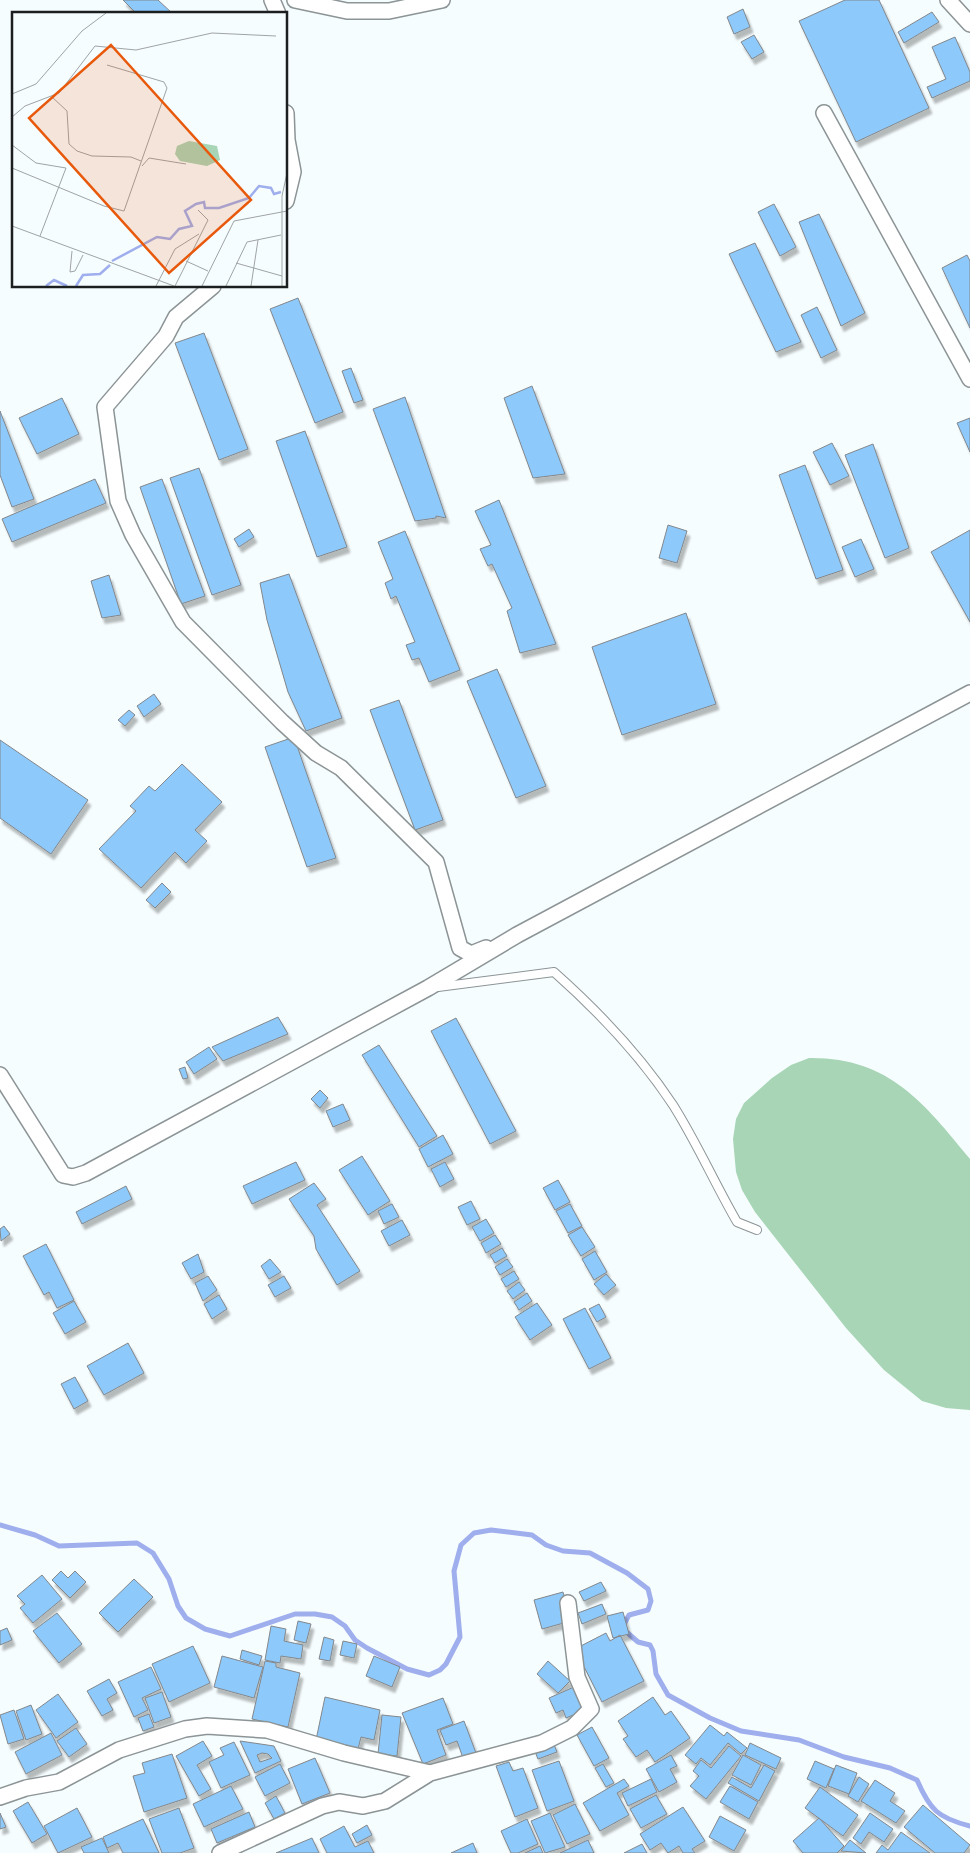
<svg xmlns="http://www.w3.org/2000/svg" width="970" height="1853" viewBox="0 0 970 1853" font-family="Overpass,sans-serif">
  <style>
    .green { fill: #a7d5b6 }
    .lines { fill: none; stroke-linecap: round; stroke-linejoin: round }
    .stream { stroke: #9faeed; stroke-width: 5 }
    .building { fill: #8dc9fa; stroke: #82878c; fill-rule: evenodd; filter: url(#shadow) }
    .service-casing { stroke: #8c9496; stroke-width: 10 }
    .minor-casing { stroke: #8c9496; stroke-width: 18 }
    .service { stroke: #fff; stroke-width: 8 }
    .minor { stroke: #fff; stroke-width: 15 }
    .inset-river { fill: none; stroke: #9faeed; stroke-width: 2.5 }
    .inset-road { fill: none; stroke: #9fa4a5; stroke-width: 1 }
    .view { fill: #e8590c; fill-opacity: 0.15; stroke: #e8590c; stroke-width: 2.5 }
    .inset-edge { fill: none; stroke: #1c1f20; stroke-width: 2.5 }
  </style>
  <defs>
    <filter id="shadow"><feDropShadow dx="3" dy="5.5" stdDeviation="1" flood-color="#0004"/></filter>
  </defs>
  <rect width="100%" height="100%" fill="#f6fdfe"/>
  <path class="green" d="M809 1058C889 1057 924 1103 970 1159V1410L946 1408 922 1401 884 1370 846 1328 755 1212 742 1190 736 1172 733 1139 736 1119 744 1103 772 1078 791 1065Z"/>
  <g class="lines">
    <path class="stream" d="M0 1525 35 1535 59 1546 137 1543 153 1553 169 1579 178 1606 186 1618 205 1629 230 1636 295 1614H315L332 1617 345 1626 355 1640 367 1648 407 1669 429 1675 440 1670 446 1664 460 1637 454 1571 461 1545 474 1533 491 1530 532 1535 546 1545 563 1551 590 1553 627 1573 648 1589 651 1601 648 1610 629 1615 622 1628 638 1642 650 1645 653 1651 656 1674 668 1695 710 1718 741 1731 799 1740 844 1757 890 1768 917 1780C930 1810 938 1818 970 1826"/>
  </g>
  <path class="building" d="M123 0H158L173 14H137Z
    M845 0H879L929 108 856 142 799 21Z
    M743 9 750 27 734 34 727 17Z
    M932 12 939 22 904 43 898 32Z
    M754 35 764 52 752 59 741 42Z
    M955 37 970 72V81L932 98 927 87 946 79 932 47Z
    M774 204 796 247 780 256 758 212Z
    M819 214 865 313 841 326 799 222Z
    M755 243 801 342 776 352 729 254Z
    M967 255 970 261V328L942 268Z
    M298 298 343 412 315 423 270 309Z
    M817 307 837 350 821 358 801 315Z
    M204 333 248 449 219 460 175 343Z
    M351 368 363 400 354 403 342 371Z
    M532 386 565 474 533 478 504 398Z
    M405 397 446 518 436 516V518L415 521 373 409Z
    M62 398 79 434 37 454 19 418Z
    M0 411 34 499 12 507 0 475Z
    M970 418V452L957 423Z
    M305 431 347 547 317 557 276 441Z
    M832 443 849 476 830 485 813 452Z
    M873 444 909 548 885 558 845 455Z
    M805 465 843 570 816 579 779 475Z
    M199 468 241 585 212 595 170 478Z
    M95 479 106 503 12 542 2 519Z
    M162 479 205 596 181 604 140 487Z
    M499 500 556 644 520 653 507 611 512 608 492 564 488 566 480 549 491 545 475 511Z
    M668 525 687 531 677 563 659 558Z
    M249 529 254 537 239 547 234 539Z
    M970 530V622L931 552Z
    M405 531 460 670 429 682 419 658 412 660 406 645 415 642 396 596 391 599 385 583 393 579 378 542Z
    M861 539 874 569 855 577 842 547Z
    M289 574 342 718 306 731 288 692 267 620 260 583Z
    M109 575 121 615 102 618 91 581Z
    M686 613 716 704 622 735 592 647Z
    M497 669 546 786 516 798 467 681Z
    M154 694 161 704 144 717 137 706Z
    M399 700 443 820 415 830 370 710Z
    M129 710 135 715 125 726 118 720Z
    M294 737 336 858 307 867 265 747Z
    M0 740 88 800 51 854 0 818Z
    M182 764 222 802 195 830 207 841 186 863 175 852 141 888 99 849 136 811 130 806 149 786 155 791Z
    M162 883 171 892 155 908 146 900Z
    M278 1017 288 1034 223 1061 212 1047Z
    M456 1018 516 1131 490 1144 431 1031Z
    M379 1045 437 1136 419 1147 362 1055Z
    M209 1047 217 1059 194 1074 186 1062Z
    M185 1067 188 1078 183 1079 179 1069Z
    M320 1090 328 1098 320 1108 311 1099Z
    M343 1104 350 1120 333 1127 326 1111Z
    M443 1135 453 1154 428 1167 419 1149Z
    M362 1156 390 1201 368 1215 339 1170Z
    M296 1162 305 1180 252 1204 243 1186Z
    M445 1162 454 1179 440 1187 431 1169Z
    M558 1180 570 1202 555 1210 543 1188Z
    M314 1183 326 1199 317 1205 360 1271 337 1285 316 1249 314 1236 289 1199Z
    M126 1186 132 1199 82 1224 76 1212Z
    M471 1201 480 1219 467 1225 458 1207Z
    M392 1204 399 1217 384 1224 378 1211Z
    M570 1204 582 1226 568 1233 556 1211Z
    M486 1219 494 1233 480 1241 472 1227Z
    M402 1220 410 1235 389 1246 381 1231Z
    M4 1226 10 1234 1 1241 0 1229Z
    M582 1227 595 1247 581 1256 568 1235Z
    M495 1235 501 1244 486 1253 481 1243Z
    M46 1244 74 1300 57 1308 49 1292 44 1295 23 1256Z
    M502 1248 507 1256 495 1263 490 1255Z
    M595 1251 607 1272 594 1280 582 1259Z
    M198 1254 204 1272 191 1279 182 1263Z
    M270 1259 281 1272 269 1279 261 1266Z
    M507 1259 513 1267 500 1275 495 1267Z
    M514 1271 519 1279 506 1287 501 1279Z
    M606 1274 616 1285 604 1295 594 1284Z
    M208 1276 217 1290 203 1301 195 1283Z
    M284 1276 291 1288 275 1297 268 1285Z
    M519 1282 525 1290 513 1299 507 1291Z
    M527 1293 532 1301 519 1310 514 1302Z
    M219 1295 227 1309 212 1319 204 1304Z
    M74 1301 86 1322 65 1334 53 1313Z
    M537 1303 552 1325 530 1340 515 1317Z
    M599 1304 606 1317 597 1322 589 1309Z
    M585 1308 611 1358 589 1369 563 1319Z
    M128 1343 144 1373 104 1395 87 1366Z
    M75 1377 88 1401 74 1409 61 1384Z
    M61 1571 68 1578 75 1571 86 1582 70 1598 52 1580Z
    M42 1575 62 1599 33 1623 20 1608 25 1604 17 1596Z
    M134 1579 153 1597 118 1632 99 1613Z
    M601 1582 606 1591 584 1601 579 1592Z
    M563 1592 571 1621 542 1629 534 1600Z
    M602 1604 606 1614 582 1624 578 1613Z
    M623 1612 629 1634 613 1638 607 1616Z
    M57 1613 82 1644 59 1663 33 1631Z
    M298 1621 311 1624 306 1643 294 1640Z
    M271 1626 286 1629 284 1641 303 1645 301 1659 281 1656 280 1663 265 1660Z
    M7 1628 12 1640 0 1645V1631Z
    M606 1633 610 1641 620 1635 644 1681 602 1702 575 1649Z
    M324 1637 334 1640 330 1661 319 1659Z
    M343 1641 357 1644 354 1658 340 1655Z
    M193 1646 210 1683 169 1702 152 1664Z
    M242 1650 262 1656 259 1665 240 1659Z
    M222 1656 263 1667 254 1698 214 1687Z
    M374 1656 400 1667 392 1687 366 1676Z
    M265 1661 276 1663V1667L300 1673 288 1727 252 1719Z
    M548 1661 570 1681 558 1693 537 1674Z
    M151 1667 161 1689 142 1698 148 1710 134 1717 118 1682Z
    M109 1679 117 1693 107 1699 113 1710 102 1716 87 1691Z
    M574 1687 585 1710 566 1718 563 1710 556 1713 549 1698Z
    M162 1692 171 1717 154 1723 145 1698Z
    M58 1694 78 1722 56 1738 36 1710Z
    M325 1697 380 1710 374 1740 361 1737 358 1749 316 1740Z
    M653 1697 665 1715 671 1711 690 1738 655 1762 647 1750 636 1757 623 1739 628 1736 618 1721Z
    M443 1698 453 1724 437 1730 446 1755 423 1764 402 1713Z
    M31 1705 42 1734 26 1740 16 1711Z
    M14 1710 24 1739 8 1744 0 1715Z
    M149 1714 154 1727 143 1731 138 1718Z
    M382 1715 401 1717 397 1756 378 1754Z
    M464 1721 476 1753 463 1758 457 1741 446 1745 440 1730Z
    M710 1725 724 1736 727 1732 747 1748 741 1754 728 1743 710 1765 701 1758 696 1764 685 1755Z
    M592 1727 609 1758 594 1766 577 1735Z
    M76 1728 87 1744 69 1757 57 1741Z
    M51 1733 62 1755 26 1774 15 1752Z
    M203 1741 212 1756 197 1765 211 1789 199 1796 176 1756Z
    M240 1741 274 1746 281 1761 255 1773ZM262 1753 268 1754 272 1758 260 1762 257 1755Z
    M234 1742 250 1775 221 1788 209 1762 224 1755 220 1748Z
    M553 1742 557 1752 538 1759 534 1749Z
    M750 1743 781 1758 776 1769 745 1755Z
    M729 1746 741 1756 706 1799 690 1786 699 1776 693 1771 701 1760 711 1768Z
    M172 1754 187 1798 144 1812 133 1776 145 1773 142 1763Z
    M671 1755 677 1766 670 1769 677 1782 659 1792 646 1769Z
    M743 1755 761 1765 751 1785 732 1775Z
    M315 1758 330 1793 302 1804 288 1769Z
    M559 1761 574 1801 547 1811 532 1770Z
    M815 1761 834 1769 826 1788 807 1779Z
    M509 1762 513 1771 523 1768 538 1808 515 1817 496 1766Z
    M280 1764 290 1783 265 1796 255 1777Z
    M603 1764 614 1783 606 1787 595 1768Z
    M764 1765 775 1771 759 1801 728 1783 732 1777 751 1788Z
    M836 1765 857 1773 849 1794 828 1786Z
    M859 1777 869 1784 858 1802 848 1796Z
    M624 1779 629 1786 617 1793 629 1815 600 1831 583 1803Z
    M651 1779 657 1792 628 1806 622 1793Z
    M875 1780 895 1793 890 1801 905 1811 896 1823 861 1801Z
    M231 1786 243 1809 204 1827 193 1804Z
    M730 1786 758 1802 749 1819 720 1802Z
    M820 1787 858 1815 843 1836 805 1808Z
    M656 1795 667 1814 641 1828 630 1809Z
    M276 1796 285 1813 274 1819 265 1803Z
    M28 1802 47 1834 32 1843 13 1811Z
    M575 1804 590 1834 567 1844 553 1815Z
    M923 1805 970 1845 964 1853H935L904 1827Z
    M683 1807 705 1841 692 1849 695 1853H683L679 1846 668 1853 661 1843 650 1850 640 1834Z
    M77 1808 92 1837 58 1853 44 1826Z
    M179 1808 194 1848 180 1853H162L149 1819Z
    M249 1812 255 1827 217 1843 211 1829Z
    M0 1813 6 1827 0 1829Z
    M550 1813 565 1847 545 1853 531 1821Z
    M870 1813 893 1829 884 1842 869 1832 861 1844 853 1838Z
    M720 1816 746 1830 734 1851 709 1837Z
    M819 1818 844 1846 837 1853H803L793 1841Z
    M143 1819 159 1853H123L118 1843 107 1848 103 1837Z
    M527 1819 538 1844 518 1853H511L501 1831Z
    M367 1825 372 1835 357 1843 352 1834Z
    M344 1826 355 1847 368 1841 374 1853H327L320 1839Z
    M901 1832 930 1853H876L882 1845 888 1850Z
    M102 1838 109 1853H84L81 1847Z
    M312 1838 319 1853H276Z
    M588 1840 594 1853H560Z
    M850 1840 866 1853 841 1851Z
    M473 1843 477 1853H451Z
    M642 1844 647 1853H624Z
    M540 1846 543 1853H525Z"/>
  <g class="lines">
    <defs>
      <path id="service" d="M438 987 554 972C599 1012 640 1055 673 1105 697 1143 715 1184 737 1222L757 1230"/>
      <path id="minor" d="M272 0 278 14
        M295 0 347 11H389L442 0
        M948 0 970 24
        M286 113 287 140 293 172 286 201
        M824 113 970 379
        M213 286 176 317 166 336 105 407 118 501 133 535 183 622 282 722 316 753 341 768 436 862 460 948 471 954 486 948
        M0 1075 63 1175 73 1177 86 1173 428 988 517 935 970 693
        M0 1797 26 1788 59 1782 119 1750 185 1729 207 1726 267 1730 344 1753 430 1773
        M220 1853 322 1806 339 1802 363 1806 385 1801 430 1773 542 1743 572 1728 591 1709 577 1677 568 1603"/>
    </defs>
    <use href="#service" class="service-casing"/>
    <use href="#minor" class="minor-casing"/>
    <use href="#service" class="service"/>
    <use href="#minor" class="minor"/>
  </g>
  <g transform="translate(12 12)">
    <rect width="275" height="275" fill="#f6fdfe"/>
    <path d="M177 129 205 134 208 148 195 154 168 149 163 142 165 134Z" fill="#a7d5b6"/>
    <path class="inset-river" d="M100 249 145 225 158 227 167 217 180 214 173 199 184 192 192 190 193 196H207L237 186 247 174 259 176 262 182 269 180M34 274 42 268 55 274M64 274 71 263 88 262 98 253"/>
    <path class="inset-road" d="M0 82 24 72 70 19 94 1M40 85 55 99 57 132 65 139 80 144 119 145 129 149M0 105 13 94 47 81 83 34 124 38 200 21 264 24M0 133 24 151 54 156 28 224M130 154 137 146 174 152M0 156 92 194 112 199 155 76 152 70 95 53M0 214 162 274M174 249 196 259M224 251 270 264M58 260 63 259 71 243M58 260 60 239M144 274 163 237 187 222M163 274 196 208 186 198M190 274 222 209 275 199M214 274 235 230 269 223M239 274 246 228M270 274V184L275 161"/>
    <path class="view" d="M99 33 239 188 157 261 17 106Z"/>
    <rect width="275" height="275" class="inset-edge"/>
  </g>
</svg>
